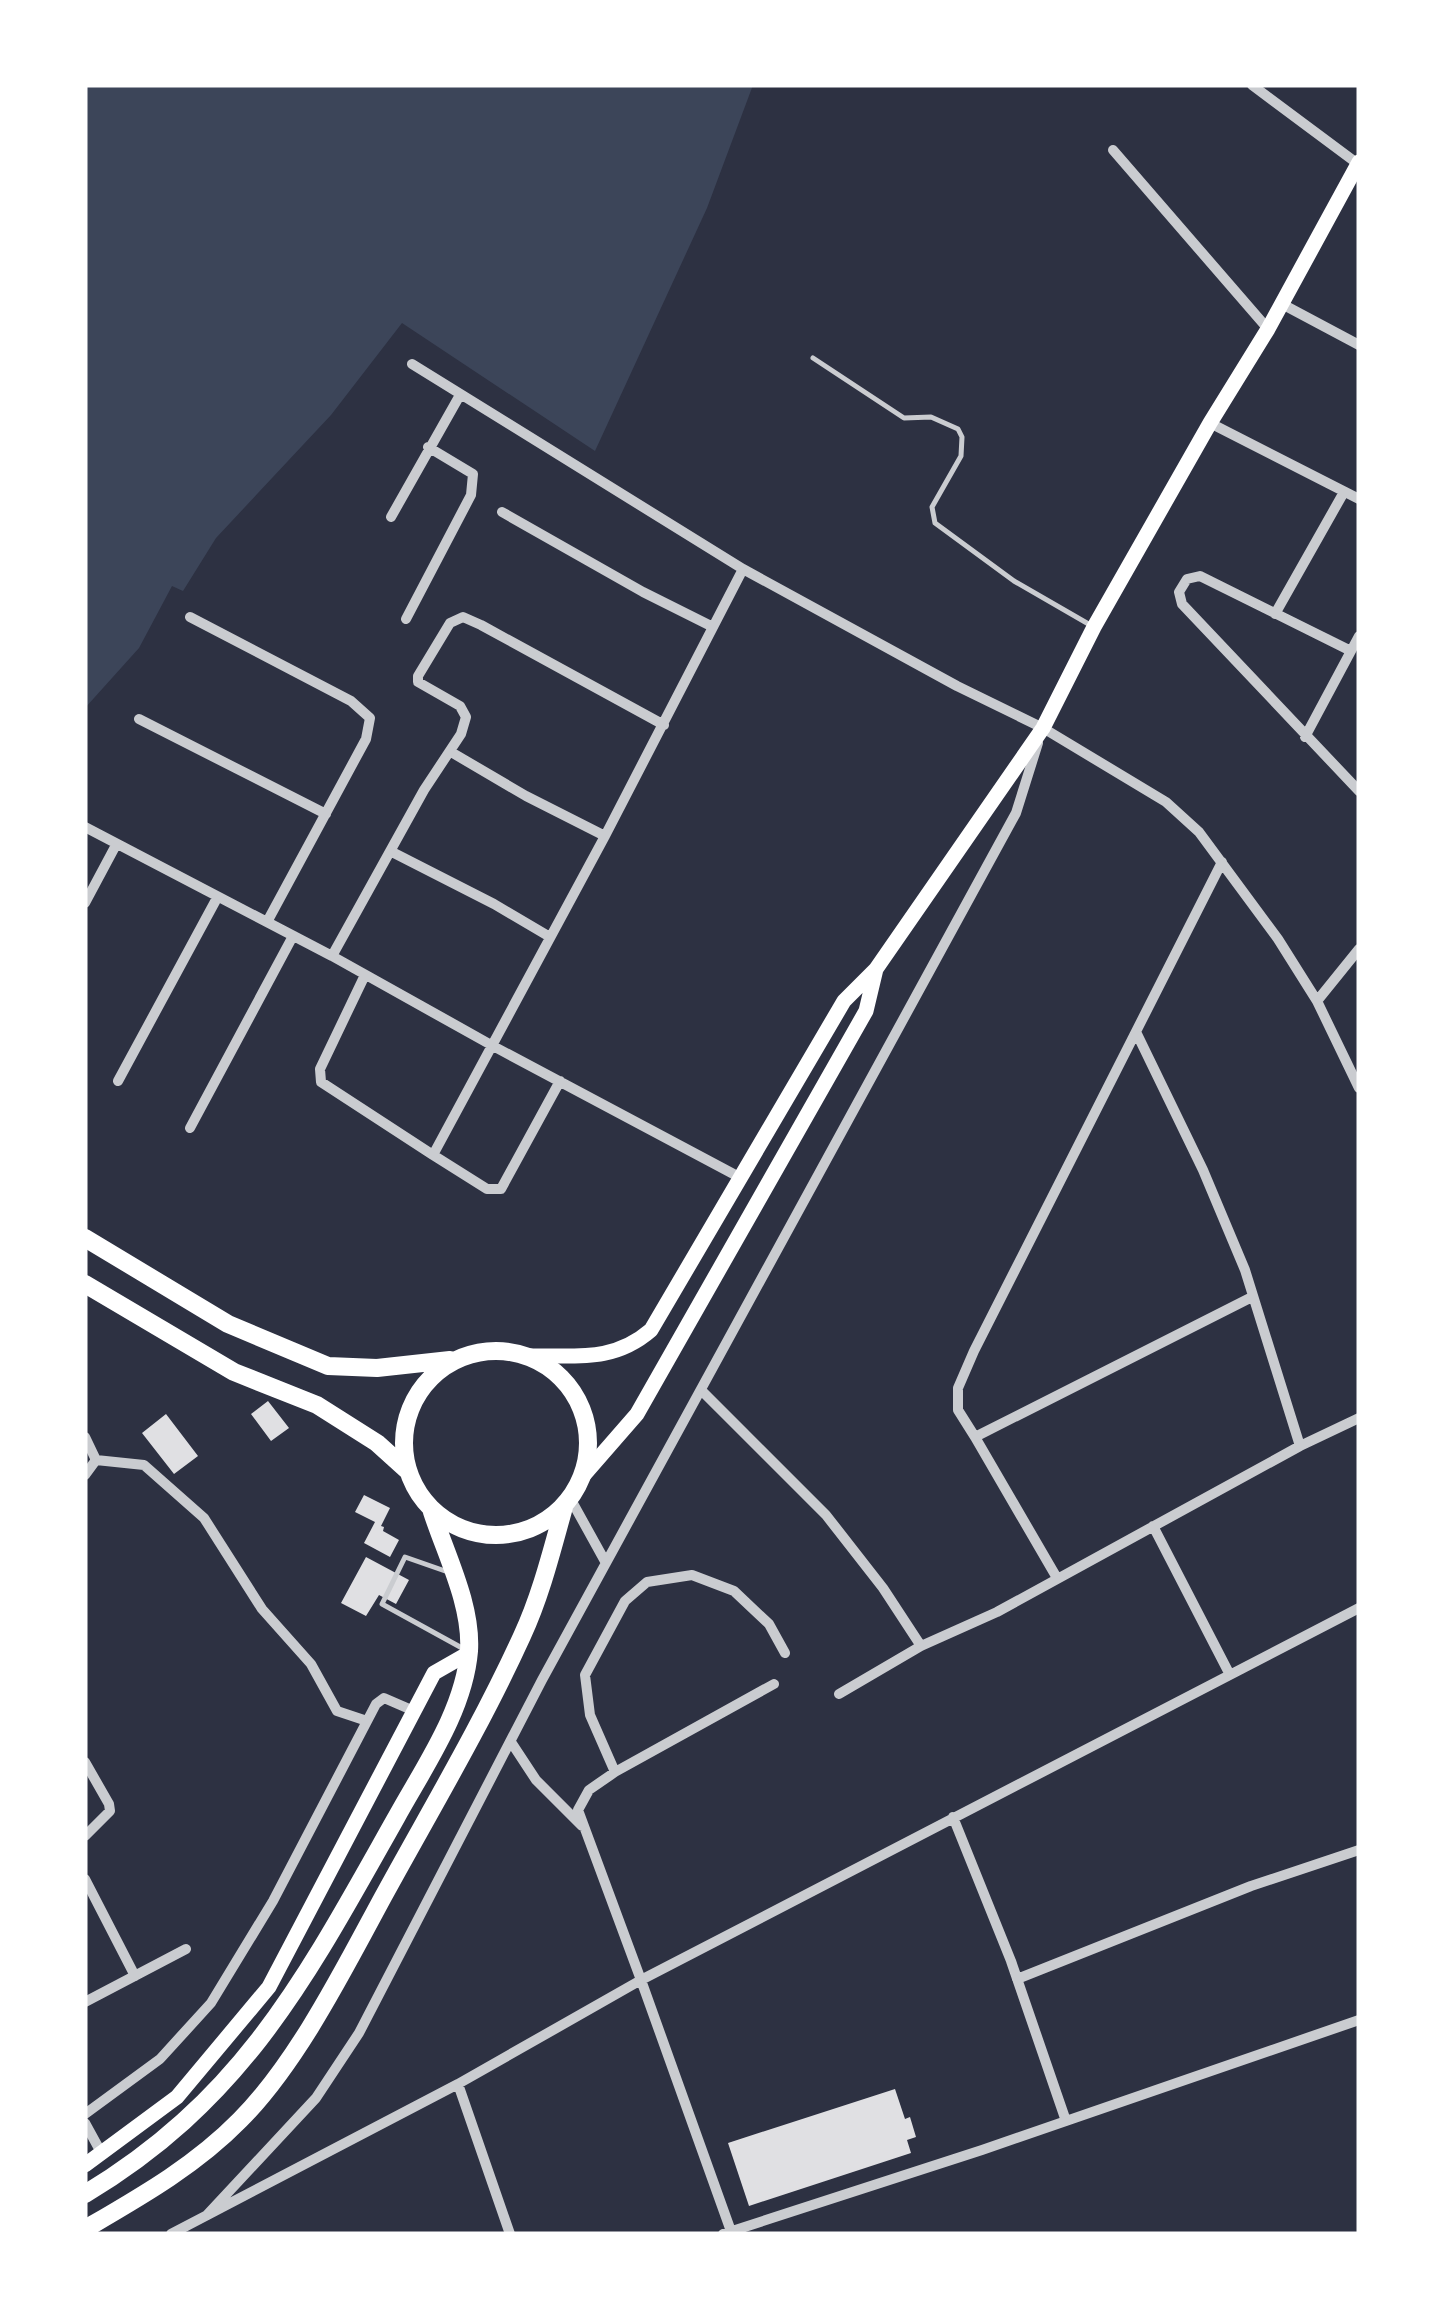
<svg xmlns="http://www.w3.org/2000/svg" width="1444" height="2319" viewBox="0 0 1444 2319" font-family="Quicksand,sans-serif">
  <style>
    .green { fill: #3c4559 }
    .building { fill: #e0e0e3 }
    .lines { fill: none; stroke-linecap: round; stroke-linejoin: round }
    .service { stroke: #caccd0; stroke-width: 5 }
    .minor { stroke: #caccd0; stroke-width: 10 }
    .secondary { stroke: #fff; stroke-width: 15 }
    .trunk { stroke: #fff; stroke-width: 18 }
  </style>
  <rect width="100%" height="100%" fill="#2d3142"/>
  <path class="green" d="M85 85H753L707 208 595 451 402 323 331 415 216 538 183 591 172 586 139 648 85 708Z"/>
  <path class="building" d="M268 1401 289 1428 271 1441 251 1414Z
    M166 1414 198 1456 174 1474 142 1433Z
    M364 1495 390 1508 381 1526 384 1527 383 1531 399 1540 390 1557 364 1543 375 1522 355 1512Z
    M366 1557 409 1580 396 1604 379 1595 366 1616 341 1603Z
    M895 2089 905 2119 910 2117 916 2137 907 2140 911 2153 749 2206 728 2143Z"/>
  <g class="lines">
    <path class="service" d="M813 358 904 418 931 417 958 429 962 437 961 456 932 507 935 523 1014 581 1092 626
      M448 1572 405 1557 382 1604 462 1648"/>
    <path class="minor" d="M1252 85 1358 164
      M1113 150 1268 329
      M1282 304 1359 345
      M412 364 743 569 957 686 1043 728 1166 802 1199 832 1278 939 1317 1001 1359 1088
      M1210 423 1359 499
      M502 512 643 592 713 627
      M391 517 460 395
      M1275 614 1344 492
      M190 617 351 701 370 718 366 739 267 922
      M406 619 471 495 473 474 428 447
      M1351 651 1200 576 1187 579 1179 592 1182 604 1359 791
      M139 719 326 814
      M1305 737 1359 636
      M451 752 526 796 605 836
      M85 827 332 956 493 1046 741 1178
      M392 852 494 904 550 937
      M85 903 116 845
      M332 956 424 790 461 734 466 717 460 706 418 682V676L450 623 463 617 481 625 664 725
      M365 975 320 1069 321 1082 433 1155 605 836 743 569
      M1317 1001 1359 949
      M1137 1034 1203 1170 1245 1270 1300 1446
      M118 1081 217 898
      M190 1128 293 936
      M433 1155 487 1189H501L560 1081
      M702 1391 826 1515 883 1588 921 1646
      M85 1437 96 1460 85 1475
      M975 1437 1252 1297
      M96 1460 144 1465 204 1518 262 1609 311 1664 337 1711 367 1721
      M570 1498 606 1563
      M1153 1526 1229 1673
      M1057 1578 975 1437 958 1410V1388L974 1351 1222 862
      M774 1684 615 1772 589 1790 578 1810 641 1980 1359 1608
      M839 1694 921 1646 997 1612 1300 1446 1359 1418
      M511 1742 536 1780 582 1826
      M85 1762 109 1804 110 1811 85 1836
      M615 1772 590 1715 585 1675 625 1601 647 1582 692 1575 734 1591 769 1624 785 1653
      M953 1817 1011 1961 1066 2121
      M85 1879 135 1976
      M1017 1979 1251 1886 1359 1850
      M85 2002 186 1949
      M458 2084 510 2234
      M85 2114 160 2059 211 2003 273 1901 376 1704 384 1698 414 1711
      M85 2123 102 2154
      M207 2215 316 2098 359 2033 542 1680 1016 813 1038 743
      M171 2234 458 2084 641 1980 732 2234
      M723 2234 982 2150 1359 2020"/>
    <path class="secondary" d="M527 1356C575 1355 613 1363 651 1330L844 1001 876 969 1043 728 1094 627 1210 423 1268 329 1359 162
      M583 1476 637 1414 866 1011 876 969
      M85 2165 177 2097 269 1987 434 1673 469 1653"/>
    <path class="trunk" d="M85 1238 228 1324 328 1366 377 1368 450 1360
      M85 1284 234 1372 317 1405 377 1443 408 1471
      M404 1443a92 92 0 1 1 184 0a92 92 0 1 1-184 0Z
      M85 2194C245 2098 308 1974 396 1818 424 1767 464 1711 469 1651 472 1605 446 1555 432 1512
      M85 2229C140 2197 195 2166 240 2120 297 2063 344 1969 383 1897 430 1811 481 1726 522 1636 541 1595 552 1550 564 1507"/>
  </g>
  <rect width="1444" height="2319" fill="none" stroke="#ffffff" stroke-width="175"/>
</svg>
